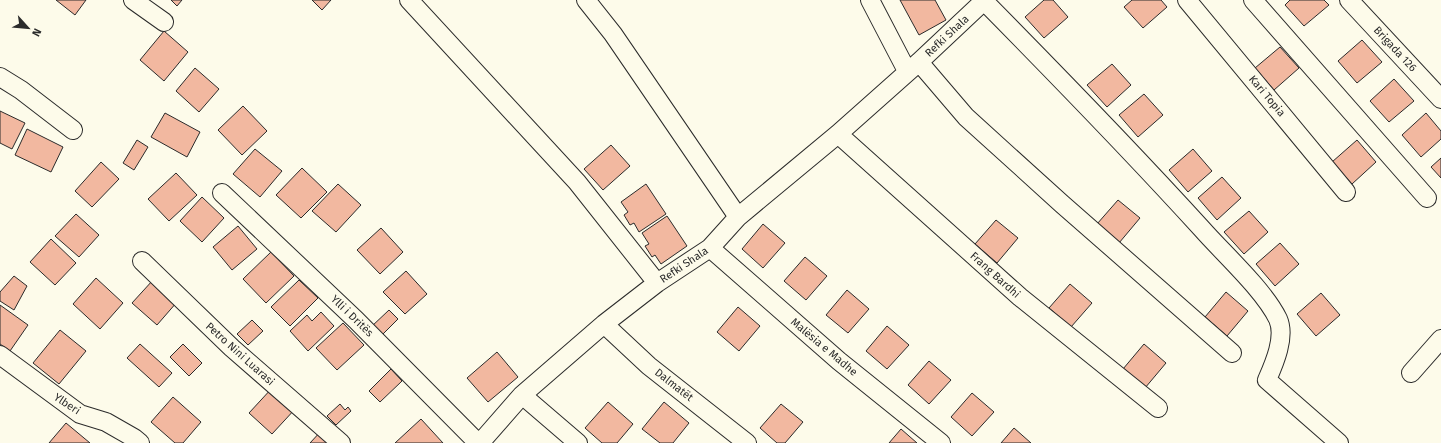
<svg xmlns="http://www.w3.org/2000/svg" width="1441" height="443" viewBox="0 0 1441 443" font-family="'Fira Sans',sans-serif">
  <style>
    .building { fill: #f2b8a0; stroke: #2b2b2b }
    .lines { fill: none; stroke-linecap: round; stroke-linejoin: round }
    .street-casing { stroke: #2b2b2b; stroke-width: 20 }
    .street { stroke: #fdfbea; stroke-width: 18 }
    .labels { text-anchor: middle; dominant-baseline: central; stroke-width: 3; stroke-linejoin: round; paint-order: stroke }
    .street-label { font-size: 11px; fill: #2b2b2b; stroke: #fdfbea }
  </style>
  <rect width="100%" height="100%" fill="#fdfbea"/>
  <path class="building" d="M56 0H86L75 15Z
    M171 0H182L177 6Z
    M312 0H331L322 10Z
    M900 0H935L946 20 919 35Z
    M1044 0H1053L1068 17 1044 38 1025 17Z
    M1132 0H1161L1167 7 1143 28 1124 7Z
    M1290 0H1324L1329 5 1304 26 1285 5Z
    M164 31 188 52 164 81 140 60Z
    M1362 40 1382 62 1357 83 1338 61Z
    M1280 47 1299 68 1274 90 1255 68Z
    M1112 64 1131 85 1107 107 1087 85Z
    M195 68 219 89 199 112 176 91Z
    M1394 79 1414 101 1389 122 1370 101Z
    M1144 94 1163 115 1138 137 1119 115Z
    M243 106 267 131 242 155 218 130Z
    M0 111 25 123 12 149 0 143Z
    M165 113 200 132 187 157 151 137Z
    M1426 113 1441 131V139L1421 157 1402 135Z
    M27 129 63 147 51 172 15 155Z
    M137 140 148 147 134 170 123 163Z
    M1357 140 1376 162 1352 184 1332 162Z
    M611 145 630 166 603 190 584 169Z
    M255 149 282 171 260 197 233 174Z
    M1193 149 1212 171 1188 192 1169 170Z
    M1441 158V178L1431 167Z
    M101 162 119 179 92 207 75 191Z
    M302 168 327 192 301 218 276 195Z
    M176 173 197 195 169 221 148 199Z
    M1222 177 1241 198 1217 220 1198 198Z
    M338 184 361 205 336 232 312 211Z
    M646 184 666 214 639 232 634 223 630 225 624 215 628 212 621 202Z
    M202 197 224 218 202 242 180 221Z
    M1118 200 1140 218 1119 243 1097 224Z
    M1249 211 1268 232 1244 254 1224 232Z
    M76 214 99 235 79 257 55 236Z
    M667 216 687 246 661 264 655 255 652 257 645 246 649 244 642 233Z
    M996 220 1018 238 997 263 975 244Z
    M763 224 785 243 763 268 742 249Z
    M238 226 257 249 232 270 213 247Z
    M381 228 403 252 380 274 357 250Z
    M51 239 76 263 55 285 30 262Z
    M1280 243 1299 264 1275 286 1256 264Z
    M271 252 294 276 266 303 243 279Z
    M805 257 827 276 806 300 784 281Z
    M406 271 427 294 405 314 383 292Z
    M14 276 27 286 14 310 0 301V292Z
    M96 278 123 303 100 329 73 304Z
    M153 280 177 302 157 325 132 303Z
    M299 280 318 298 290 326 271 307Z
    M1070 284 1092 303 1071 327 1049 308Z
    M847 290 869 309 848 333 826 315Z
    M1226 292 1248 311 1227 336 1205 317Z
    M1321 293 1340 315 1316 336 1297 314Z
    M0 305 28 325 10 351 0 344Z
    M738 307 760 326 739 351 717 332Z
    M389 310 398 319 380 337 371 327Z
    M321 312 334 326 308 351 290 331 307 315 312 321Z
    M252 320 263 331 248 345 237 334Z
    M343 323 364 345 337 370 316 348Z
    M887 326 909 345 887 369 866 351Z
    M60 330 86 351 59 384 33 363Z
    M140 344 172 373 159 387 127 358Z
    M183 344 202 363 189 376 170 357Z
    M1144 344 1166 363 1145 388 1123 369Z
    M497 352 518 377 488 402 467 378Z
    M929 361 951 380 929 404 908 385Z
    M391 369 402 381 380 402 369 391Z
    M273 387 296 408 272 434 249 413Z
    M972 393 994 412 972 436 951 417Z
    M173 397 201 422 183 443H175L151 422Z
    M608 402 633 424 617 443H602L585 428Z
    M664 402 689 423 673 443H660L642 429Z
    M340 404 345 410 348 407 351 411 336 425 327 416Z
    M781 404 803 422 785 443H777L760 428Z
    M421 419 443 443H395Z
    M66 423 90 443H49Z
    M1014 428 1031 443H1001Z
    M901 429 917 443H889Z
    M322 430 336 443H310Z"/>
  <g class="lines">
    <defs>
      <path id="street" d="M133 0 164 22
        M409 0 577 182 657 283
        M586 0 613 34 738 217
        M870 0 907 71
        M1187 0 1346 192
        M1253 0 1427 198
        M1349 0 1441 99
        M984 1C1058 76 1131 151 1202 229 1224 254 1264 290 1278 319 1286 337 1274 364 1267 380L1339 443
        M919 62 966 117 1062 204 1232 353
        M0 77 21 90 73 130
        M838 134 1020 297 1158 408
        M222 193 356 320 478 443
        M710 248 839 361 941 443
        M142 261 232 348 341 443
        M604 324 649 366 747 443
        M0 355 80 414 106 422 134 438 140 443
        M1411 373 1441 339
        M522 395 578 443
        M480 443 522 395 604 324 657 283 710 248 738 217 838 134 919 62 985 0"/>
    </defs>
    <use href="#street" class="street-casing"/>
    <use href="#street" class="street"/>
  </g>
  <g class="labels">
    <g class="street-label">
      <text transform="translate(947 36) rotate(-43)">Refki Shala</text>
      <text transform="translate(1395 49) rotate(47)">Brigada 126</text>
      <text transform="translate(1267 96) rotate(50)">Kari Topia</text>
      <text transform="translate(684 265) rotate(-34)">Refki Shala</text>
      <text transform="translate(995 275) rotate(42)">Frang Bardhi</text>
      <text transform="translate(352 316) rotate(44)">Ylli i Dritës</text>
      <text transform="translate(824 347) rotate(40)">Malësia e Madhe</text>
      <text transform="translate(240 354) rotate(42)">Petro Nini Luarasi</text>
      <text transform="translate(674 385) rotate(38)">Dalmatët</text>
      <text transform="translate(67 404) rotate(33)">Ylberi</text>
    </g>
  </g>
  <g transform="translate(28 28) rotate(117)" stroke="#fdfbea" stroke-width="3" paint-order="stroke">
  <path d="M0-3L7 15L0 10L-7 15Z" fill="#2b2b2b"/>
  <text y="-6" font-size="11" font-weight="bold" text-anchor="middle" fill="#2b2b2b">N</text>
  </g>
</svg>
